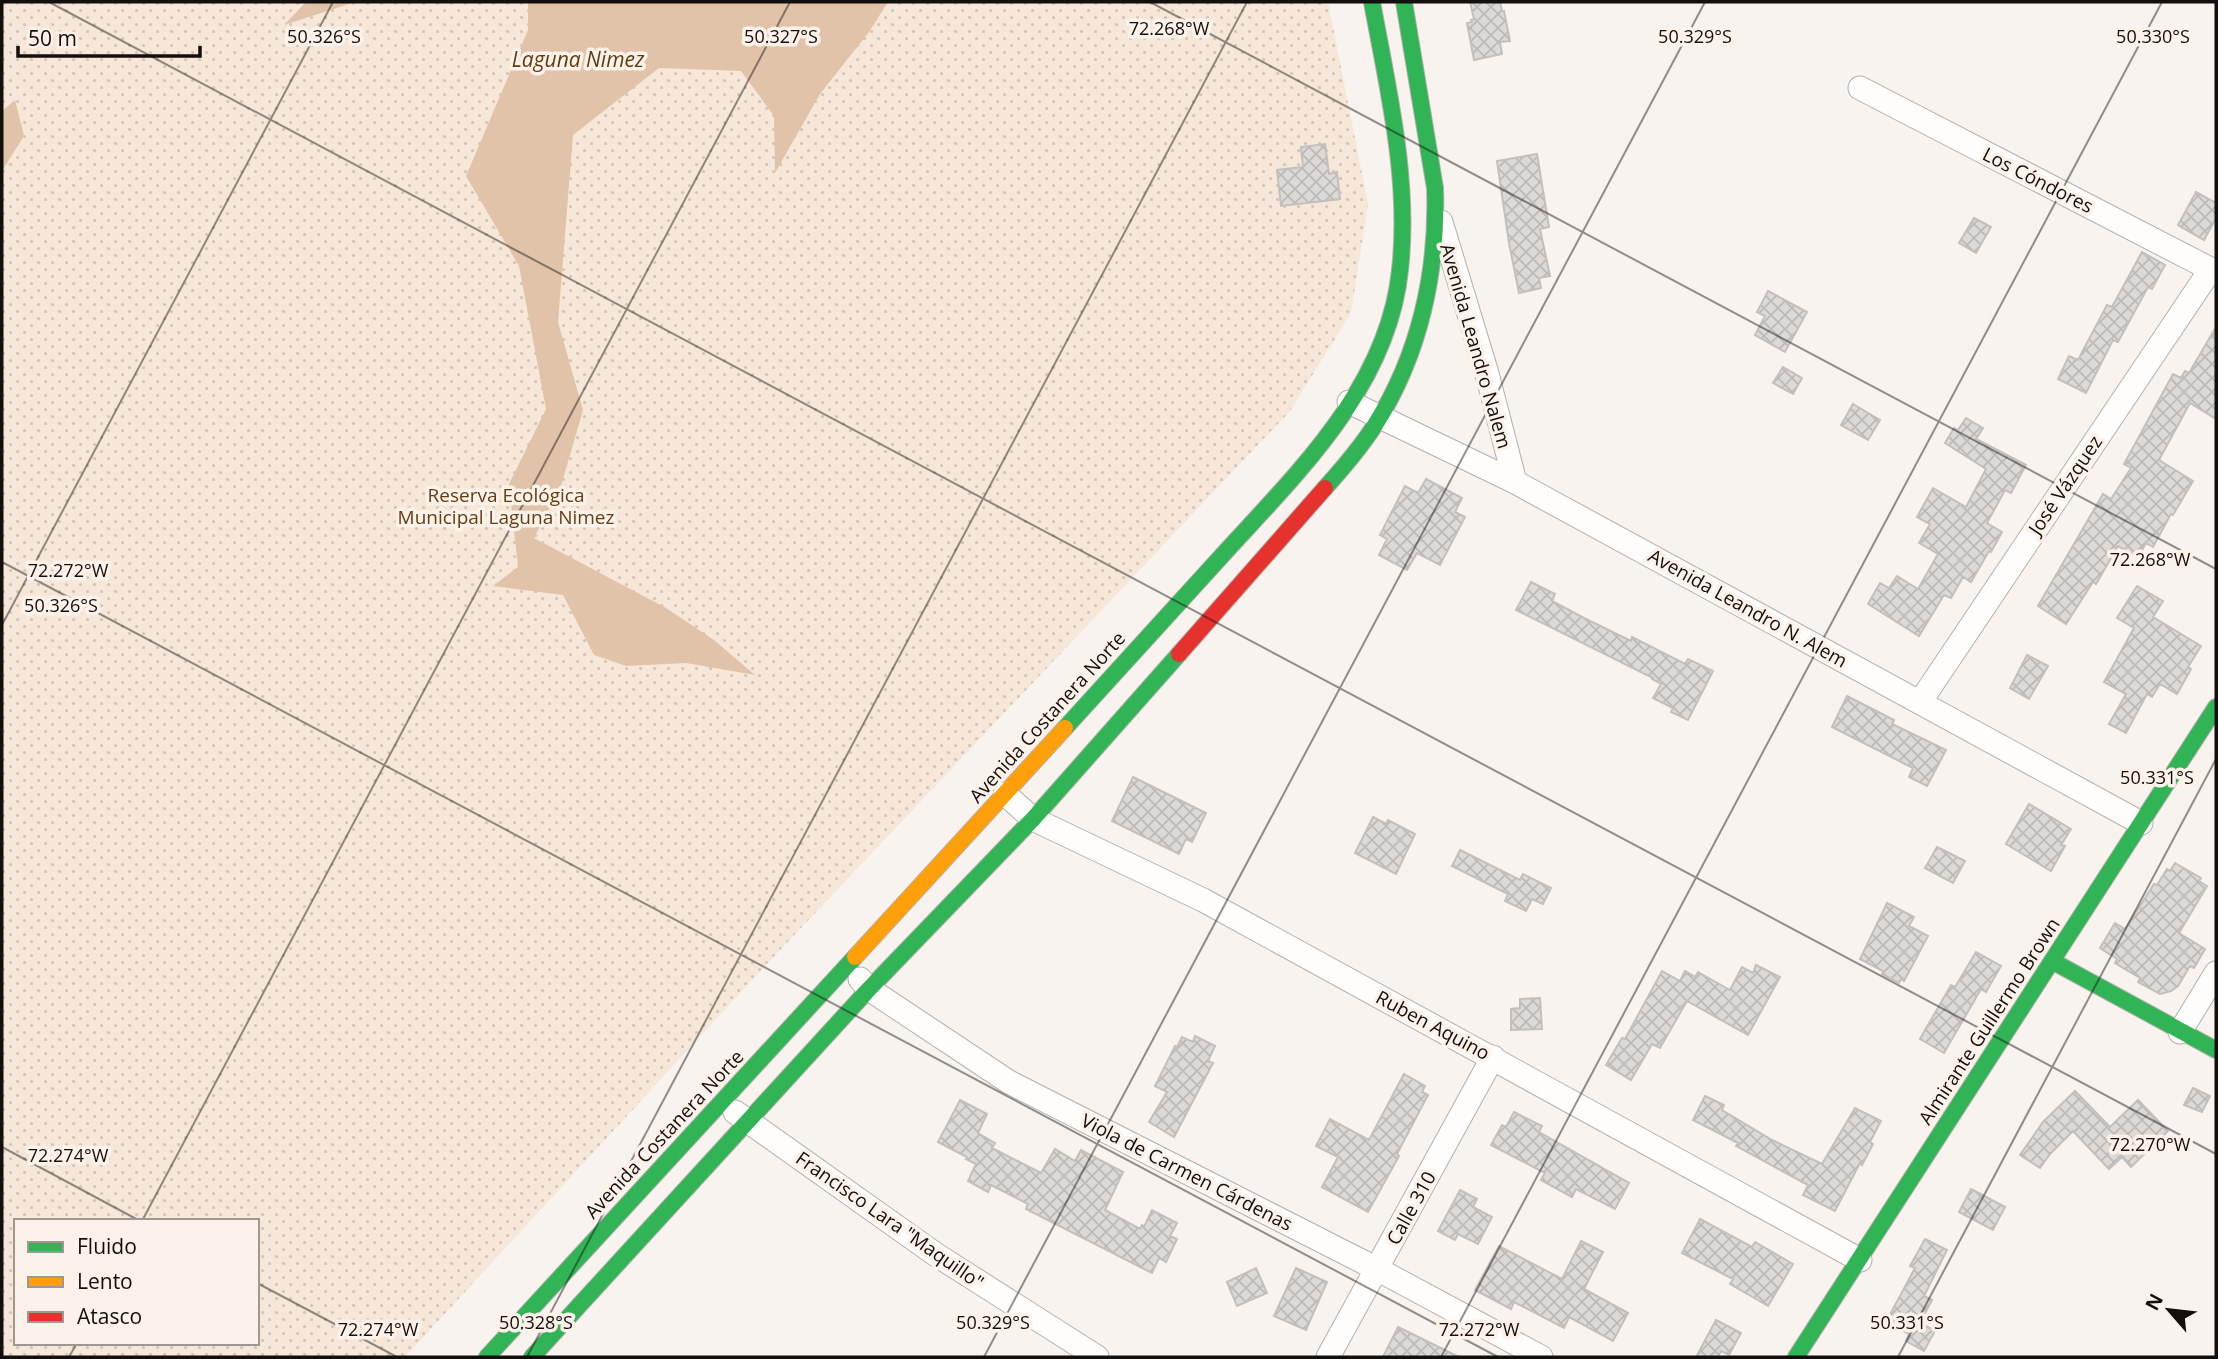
<svg xmlns="http://www.w3.org/2000/svg" width="2218" height="1359" viewBox="0 0 2218 1359" font-family="'Open Sans',sans-serif">
  <style>
    .grass { fill: url(#grass-dots); fill-rule: evenodd }
    .water { fill: #e1c3a9 }
    .building { fill: url(#building-cross-hatch); stroke: #c3bfbc; stroke-width: 2 }
    .lines { fill: none; stroke-linecap: round; stroke-linejoin: round }
    .street-casing { stroke: #b4b0ad; stroke-width: 25 }
    .fast-casing { stroke: #b4b0ad; stroke-width: 18 }
    .slow-casing { stroke: #b4b0ad; stroke-width: 18 }
    .jam-casing { stroke: #b4b0ad; stroke-width: 18 }
    .street { stroke: #fefdfc; stroke-width: 23 }
    .fast { stroke: #30b455; stroke-width: 16 }
    .slow { stroke: #ff9f0a; stroke-width: 16 }
    .jam { stroke: #e5322d; stroke-width: 16 }
    .ticks { fill: none; stroke: #130f0d; stroke-width: 2; stroke-opacity: 0.45 }
    .labels { text-anchor: middle; dominant-baseline: central; stroke-width: 7; stroke-linejoin: round; paint-order: stroke }
    .street-label { font-size: 19px; fill: #130f0d; stroke: #fcf2ea }
    .park-label { font-size: 19px; fill: #643d13; stroke: #fcf2ea }
    .water-label { font-size: 21px; font-style: italic; fill: #613a10; stroke: #fcf2ea }
    .ticks-label { font-size: 18px; text-anchor: middle; fill: #130f0d; stroke: #fcf2ea; stroke-width: 7; stroke-linejoin: round; paint-order: stroke }
  </style>
  <defs>
    <pattern id="grass-dots" width="8" height="8" patternUnits="userSpaceOnUse" patternTransform="scale(1.75)"><rect width="8" height="8" fill="#f7e7d9"/><path d="M2 2h.1M6 6h.1" fill="none" stroke="#d3c5b9" stroke-width="1.8" stroke-linecap="round"/></pattern>
    <pattern id="building-cross-hatch" width="8" height="8" patternUnits="userSpaceOnUse" patternTransform="scale(1.75)"><rect width="8" height="8" fill="#ddd9d6"/><path d="M0 0l8 8M0 8l8-8" fill="none" stroke="#bdb9b6"/></pattern>
  </defs>
  <rect width="100%" height="100%" fill="#f8f3ee"/>
  <path class="grass" d="M2 2H1328L1368 204 1351 313 1290 411 765 966 405 1357H2ZM16 1221H257V1343H16Z"/>
  <path class="water" d="M306 2H355L284 25Z
    M528 2H888L869 32 820 94 775 173 774 116 741 71 659 68 573 135 558 322 583 410 557 500V494L534 538 666 608 714 640 755 675 686 663 626 666 594 655 563 595 493 586 518 567 509 484 546 409 519 266 466 176 528 30Z
    M15 100 24 136 2 171V111Z"/>
  <path class="building" d="M1470 2H1500L1502 11H1504L1510 41 1500 42 1502 54 1474 60 1467 23 1472 22 1471 20 1474 19Z
    M1325 144 1329 174 1337 172 1340 199 1281 206 1277 170 1303 167 1301 147Z
    M1537 154 1549 227 1540 229 1550 276 1539 278 1541 288 1519 293 1509 243 1497 161Z
    M2196 192 2216 203V218L2204 240 2178 225Z
    M1974 218 1991 227 1976 253 1959 243Z
    M2142 252 2165 265 2152 289 2148 287 2118 342 2113 340 2086 393 2058 379 2069 356 2078 360 2107 305 2112 307Z
    M1768 291 1807 312 1785 352 1755 335 1765 316 1757 312Z
    M2216 327V419L2190 403 2159 460 2193 481 2173 515 2171 514 2153 547 2146 543 2138 557 2118 546 2096 584 2093 582 2066 624 2038 606 2103 494 2111 499 2131 468 2124 464 2173 374 2181 378 2185 371 2189 373Z
    M1783 367 1802 378 1793 394 1773 383Z
    M1853 404 1880 420 1868 440 1841 425Z
    M1966 418 1983 428 1976 439 2026 465 2011 493 2005 490 1987 523 2002 532 1991 552 1989 551 1971 582 1963 577 1951 598 1944 595 1919 636 1868 604 1880 583 1889 588 1897 576 1918 589 1938 554 1919 543 1930 524 1917 517 1933 488 1966 507 1986 469 1945 443 1954 428 1958 430Z
    M1426 479 1462 498 1455 512 1465 517 1440 565 1417 553 1407 570 1379 555 1387 539 1380 535 1405 486 1418 493Z
    M1531 582 1555 594 1552 601 1584 618 1631 641 1632 637 1685 664 1688 659 1713 671 1688 720 1671 712 1673 708 1653 698 1661 684 1652 679 1653 678 1516 610Z
    M2137 586 2163 601 2153 617 2201 646 2188 667 2191 669 2177 694 2160 684 2152 697 2147 694 2126 733 2109 724 2126 694 2104 682 2134 628 2117 618Z
    M2027 655 2048 666 2029 699 2010 688Z
    M1847 696 1894 720 1892 724 1946 750 1927 786 1909 777 1913 768 1832 727Z
    M1133 777 1206 813 1192 842 1186 839 1179 854 1112 821Z
    M2029 804 2071 829 2061 845 2065 846 2051 871 2006 844Z
    M1373 817 1386 824 1388 820 1415 834 1396 874 1355 853Z
    M1937 847 1965 861 1953 883 1925 868Z
    M1460 850 1520 880 1523 874 1551 888 1543 904 1532 899 1526 911 1505 901 1508 894 1452 866Z
    M2175 863 2201 878 2199 881 2207 886 2179 933 2205 949 2194 968 2190 966 2178 986 2171 991 2160 994 2138 982 2140 978 2115 963 2117 959 2100 948 2115 923 2125 929 2154 884 2157 885 2167 869 2170 871Z
    M1887 903 1914 917 1909 926 1928 936 1904 981 1901 979 1899 983 1882 974 1883 971 1860 959Z
    M1976 952 2001 966 1986 992 1981 989 1944 1053 1920 1039 1951 985 1955 987Z
    M1756 965 1780 977 1748 1035 1687 1001 1660 1048 1652 1044 1631 1080 1606 1065 1622 1038 1625 1039 1662 971 1680 981 1685 971 1695 977 1698 972 1730 990 1742 967 1753 973Z
    M1540 998 1542 1029 1511 1030V1009L1520 1008V999Z
    M1195 1036 1215 1046 1208 1061 1213 1063 1174 1137 1149 1122 1167 1092 1155 1086 1175 1046 1177 1047 1182 1037 1193 1042Z
    M1404 1074 1425 1086 1422 1092 1428 1095 1397 1154 1399 1156 1368 1212 1322 1187 1338 1157 1316 1146 1330 1119 1369 1140Z
    M2193 1088 2210 1096 2202 1112 2184 1105Z
    M2075 1091 2110 1127 2138 1100 2168 1131 2131 1167 2122 1157 2109 1169 2073 1131 2050 1154 2040 1168 2020 1155 2043 1122Z
    M1705 1096 1724 1105 1722 1110 1772 1140 1822 1164 1855 1108 1881 1121 1870 1142 1873 1144 1862 1165 1860 1163 1835 1211 1803 1195 1808 1185 1736 1146 1738 1143 1693 1120Z
    M960 1100 987 1114 978 1133 995 1143 992 1148 1041 1173 1055 1149 1075 1161 1081 1150 1123 1172 1105 1210 1140 1229 1142 1225 1144 1227 1152 1210 1177 1223 1170 1236 1177 1239 1166 1262 1159 1258 1152 1273 1026 1209 1028 1204 991 1185 988 1192 968 1181 976 1164 966 1159 967 1157 938 1142Z
    M1514 1112 1542 1126 1539 1132 1629 1183 1615 1209 1576 1189 1572 1197 1541 1180 1545 1173 1491 1145 1502 1125 1506 1127Z
    M1971 1189 2005 1207 1993 1230 1959 1212Z
    M1460 1190 1477 1199 1473 1207 1492 1217 1478 1244 1458 1234 1455 1240 1438 1231Z
    M1700 1219 1752 1247 1755 1242 1793 1264 1768 1306 1730 1284 1733 1279 1682 1253Z
    M1925 1239 1947 1250 1924 1296 1932 1300 1920 1323 1935 1331 1924 1351 1906 1341 1909 1334 1886 1322 1915 1268 1910 1266Z
    M1581 1241 1603 1252 1584 1289 1628 1313 1613 1341 1569 1317 1564 1328 1514 1302 1511 1309 1475 1290 1499 1246 1562 1279Z
    M1256 1268 1267 1293 1237 1306 1227 1282Z
    M1296 1268 1327 1282 1306 1330 1274 1316Z
    M1716 1320 1741 1333 1729 1355 1721 1351 1718 1357H1696Z
    M1398 1327 1459 1357H1383Z"/>
  <g class="lines">
    <defs>
      <path id="street" d="M1860 88 2216 272
        M1441 222 1486 370 1515 482
        M1349 402 1515 482 2141 823
        M1920 702 2211 269
        M1005 794 1033 819 1203 900 1860 1260
        M860 979 869 989 1009 1082 1377 1269 1541 1357
        M2180 1032 2216 973
        M735 1112 935 1254 1097 1357
        M1328 1357 1493 1057"/>
      <path id="fast" d="M1325 488C1343 468 1361 447 1375 425 1420 354 1438 271 1435 188L1404 2
        M1065 728C1116 672 1167 616 1218 560 1294 476 1388 389 1400 270 1410 180 1388 90 1372 2
        M2052 961 2216 1050
        M487 1357 855 957
        M532 1357 869 989 1033 819 1179 654
        M1796 1357 2216 707"/>
      <path id="slow" d="M855 957 1065 728"/>
      <path id="jam" d="M1179 654 1325 488"/>
    </defs>
    <use href="#street" class="street-casing"/>
    <use href="#fast" class="fast-casing"/>
    <use href="#slow" class="slow-casing"/>
    <use href="#jam" class="jam-casing"/>
    <use href="#street" class="street"/>
    <use href="#fast" class="fast"/>
    <use href="#slow" class="slow"/>
    <use href="#jam" class="jam"/>
  </g>
  <path class="ticks" d="M49 2 2216 1154M1150 2 2216 569M2 562 1498 1357M2 625 333 2M2 1147 140 1221M142 1221 790 2M257 1283 397 1357M69 1357 77 1343M527 1357 1247 2M984 1357 1705 2M1441 1357 2162 2M1898 1357 2216 759"/>
  <g class="labels">
    <g class="street-label">
      <text transform="translate(2038 180) rotate(27)">Los Cóndores</text>
      <text transform="translate(1476 346) rotate(74)">Avenida Leandro Nalem</text>
      <text transform="translate(2065 485) rotate(-56)">José Vázquez</text>
      <text transform="translate(1748 608) rotate(29)">Avenida Leandro N. Alem</text>
      <text transform="translate(1047 717) rotate(-48)">Avenida Costanera Norte</text>
      <text transform="translate(1989 1021) rotate(-57)">Almirante Guillermo Brown</text>
      <text transform="translate(1433 1025) rotate(28)">Ruben Aquino</text>
      <text transform="translate(664 1134) rotate(-47)">Avenida Costanera Norte</text>
      <text transform="translate(1187 1172) rotate(27)">Viola de Carmen Cárdenas</text>
      <text transform="translate(1411 1208) rotate(-61)">Calle 310</text>
      <text transform="translate(890 1220) rotate(35)">Francisco Lara "Maquillo"</text>
    </g>
    <g class="park-label">
      <text x="506" y="495">Reserva Ecológica<tspan x="506" dy="22">Municipal Laguna Nimez</tspan></text>
    </g>
    <g class="water-label">
      <text x="578" y="59">Laguna Nimez</text>
    </g>
  </g>
  <g class="ticks-label">
    <text x="1169" y="35">72.268°W</text>
    <text x="324" y="43">50.326°S</text>
    <text x="781" y="43">50.327°S</text>
    <text x="1695" y="43">50.329°S</text>
    <text x="2153" y="43">50.330°S</text>
    <text x="2150" y="566">72.268°W</text>
    <text x="68" y="577">72.272°W</text>
    <text x="61" y="612">50.326°S</text>
    <text x="2157" y="784">50.331°S</text>
    <text x="2150" y="1151">72.270°W</text>
    <text x="68" y="1162">72.274°W</text>
    <text x="536" y="1329">50.328°S</text>
    <text x="993" y="1329">50.329°S</text>
    <text x="1907" y="1329">50.331°S</text>
    <text x="378" y="1336">72.274°W</text>
    <text x="1479" y="1336">72.272°W</text>
  </g>
  <rect width="2218" height="1359" fill="none" stroke="#130f0d" stroke-width="7"/>
  <rect x="14" y="1219" width="245" height="126" fill="#fcf2ea" stroke="#9f9792" stroke-width="2"/>
  <rect x="28" y="1242" width="35" height="10" fill="#30b455" stroke="#9f9792" stroke-width="2"/>
  <text x="77" y="1254" font-size="21" fill="#130f0d">Fluido</text>
  <rect x="28" y="1277" width="35" height="10" fill="#ff9f0a" stroke="#9f9792" stroke-width="2"/>
  <text x="77" y="1289" font-size="21" fill="#130f0d">Lento</text>
  <rect x="28" y="1312" width="35" height="10" fill="#e5322d" stroke="#9f9792" stroke-width="2"/>
  <text x="77" y="1324" font-size="21" fill="#130f0d">Atasco</text>
  <g transform="translate(2169 1310) rotate(298)" stroke="#fcf2ea" stroke-width="5" paint-order="stroke">
  <path d="M0-5L12 26L0 18L-12 26Z" fill="#130f0d"/>
  <text y="-10" font-size="19" font-weight="bold" text-anchor="middle" fill="#130f0d">N</text>
  </g>
  <path d="M18 46v10h182v-10" fill="none" stroke="#130f0d" stroke-width="3.5"/>
  <text x="28" y="46" font-size="21" fill="#130f0d" stroke="#fcf2ea" stroke-width="5" paint-order="stroke">50 m</text>
</svg>
